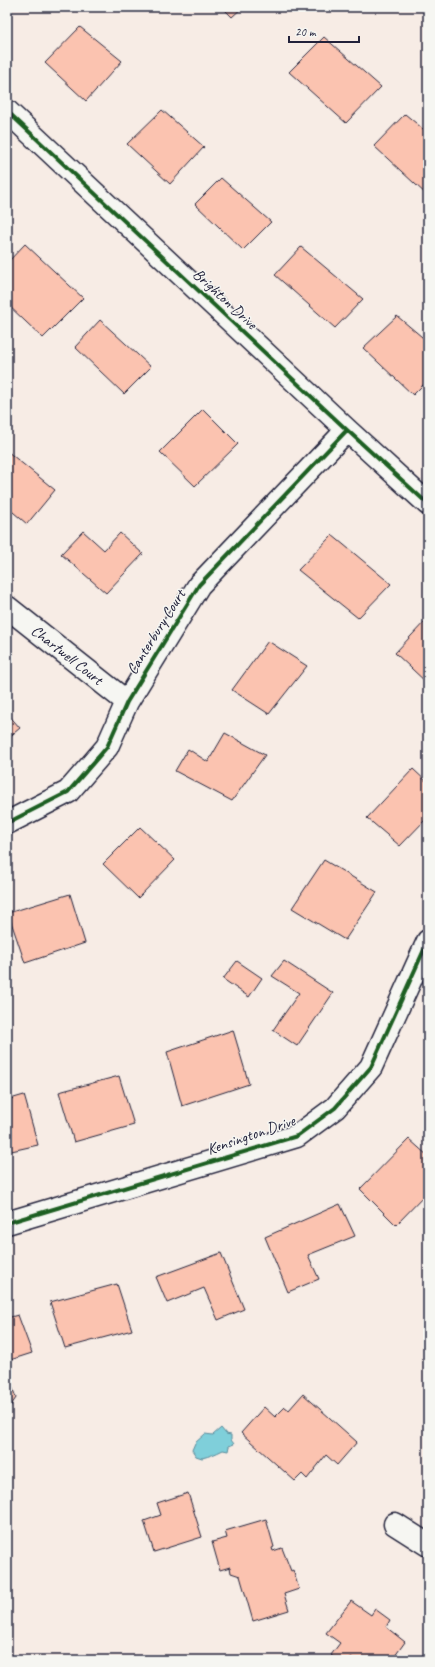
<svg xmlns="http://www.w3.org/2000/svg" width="435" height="1667" viewBox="0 0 435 1667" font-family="Caveat,sans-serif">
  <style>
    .water { fill: #7fcfda; stroke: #5a8a9a }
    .building { fill: #fbc3b0; stroke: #22223b }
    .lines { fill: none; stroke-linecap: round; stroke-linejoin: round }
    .minor-casing { stroke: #22223b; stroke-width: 25 }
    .minor { stroke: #f6f6f2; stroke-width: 22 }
    .cycleway-casing { stroke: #f6f6f2; stroke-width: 6 }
    .cycleway { stroke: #1b5e20; stroke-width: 4 }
    .labels { text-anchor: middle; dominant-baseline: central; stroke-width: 3; stroke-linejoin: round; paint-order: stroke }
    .street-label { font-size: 16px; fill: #22223b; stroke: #f6f6f2 }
  </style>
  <rect width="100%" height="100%" fill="#f7ece5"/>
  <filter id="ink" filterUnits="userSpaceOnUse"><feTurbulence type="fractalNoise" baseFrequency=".025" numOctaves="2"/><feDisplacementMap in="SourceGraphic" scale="8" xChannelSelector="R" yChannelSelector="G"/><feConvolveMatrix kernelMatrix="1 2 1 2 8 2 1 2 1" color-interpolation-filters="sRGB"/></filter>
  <g filter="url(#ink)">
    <path class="water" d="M221 1428 226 1434 231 1435V1440L234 1444 229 1446 228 1451 223 1450C215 1454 210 1456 202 1458L196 1456 192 1450 195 1443 205 1434 213 1435Z"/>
    <path class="building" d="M7 7H14L7 14Z
      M222 7H243L232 17Z
      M80 27 122 61 86 101 45 63Z
      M324 37 381 87 346 123 289 72Z
      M162 110 204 147 170 184 127 144Z
      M405 114 428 133V196L374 146Z
      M221 178 271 222 243 250 195 204Z
      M25 244 83 298 43 338 7 304V263Z
      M301 247 363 299 335 328 275 275Z
      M397 316 428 342V380L413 395 363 348Z
      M100 320 151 367 124 394 75 347Z
      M203 409 238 444 195 486 160 452Z
      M7 451 55 490 27 524 7 507Z
      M83 531 104 550 120 533 143 554 106 593 61 554Z
      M332 535 391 584 358 618 298 570Z
      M427 619 428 620V684L395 653Z
      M268 641 307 666 269 714 232 690Z
      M7 713 20 728 7 739Z
      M225 733 265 755 232 801 175 771 188 749 208 762Z
      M413 769 428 783V817L400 846 367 818Z
      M140 827 175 860 138 898 103 864Z
      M324 860 377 892 345 940 292 908Z
      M70 894 85 943 25 963 8 913Z
      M237 961 262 978 249 997 223 979Z
      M284 961 333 993 297 1046 273 1030 299 993 272 976Z
      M233 1030 249 1084 182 1106 167 1052Z
      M119 1076 134 1125 74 1142 59 1092Z
      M24 1095 38 1145 7 1152V1100Z
      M409 1139 428 1156V1192L396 1225 360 1189Z
      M340 1204 355 1236 308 1255 319 1279 288 1292 265 1237Z
      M221 1253 244 1309 218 1320 204 1288 167 1303 156 1277Z
      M117 1284 132 1330 65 1348 50 1302Z
      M18 1315 32 1353 7 1361V1318Z
      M7 1372 16 1398 7 1411Z
      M303 1394 357 1442 337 1465 326 1455 307 1479 302 1474 295 1481 241 1433 264 1407 275 1417 285 1407 289 1410Z
      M188 1493 202 1537 154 1552 144 1521 161 1515 157 1503Z
      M266 1519 274 1547 272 1548 273 1551 282 1548 291 1571 293 1570 299 1589 284 1594 289 1610 253 1621 240 1576 231 1573 230 1567 220 1570 212 1542 227 1538 225 1531Z
      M351 1601 371 1615 375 1609 390 1620 386 1627 405 1642 392 1660H354L351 1658 350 1660H337L331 1655 340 1643 326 1633Z"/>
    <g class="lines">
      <defs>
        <path id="minor" d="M7 111 347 430 428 504
          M7 607 127 702
          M7 823 68 792 107 747 127 702 199 585 347 430
          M7 1223 297 1136 335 1108 371 1067 428 941
          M395 1524 428 1545"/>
      </defs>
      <use href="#minor" class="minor-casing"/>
      <use href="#minor" class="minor"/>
      <defs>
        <path id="cycleway" d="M7 111 347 430 428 504
          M7 823 68 792 107 747 127 702 199 585 347 430
          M7 1223 297 1136 335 1108 371 1067 428 941"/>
      </defs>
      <use href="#cycleway" class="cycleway-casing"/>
      <use href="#cycleway" class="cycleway"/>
    </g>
  </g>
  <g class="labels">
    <g class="street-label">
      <text transform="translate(225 299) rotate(43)">Brighton Drive</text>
      <text transform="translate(156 632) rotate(-58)">Canterbury Court</text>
      <text transform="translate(67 655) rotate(38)">Chartwell Court</text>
      <text transform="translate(251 1135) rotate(-19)">Kensington Drive</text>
    </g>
  </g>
  <rect width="435" height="1667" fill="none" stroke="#f6f6f2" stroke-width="24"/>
  <rect x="12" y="12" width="411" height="1643" fill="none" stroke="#22223b" stroke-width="1.5" filter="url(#ink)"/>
  <path d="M289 36v6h70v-6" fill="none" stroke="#22223b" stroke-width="2"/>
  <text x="295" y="36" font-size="12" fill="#22223b" stroke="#f6f6f2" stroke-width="3" paint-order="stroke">20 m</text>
</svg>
